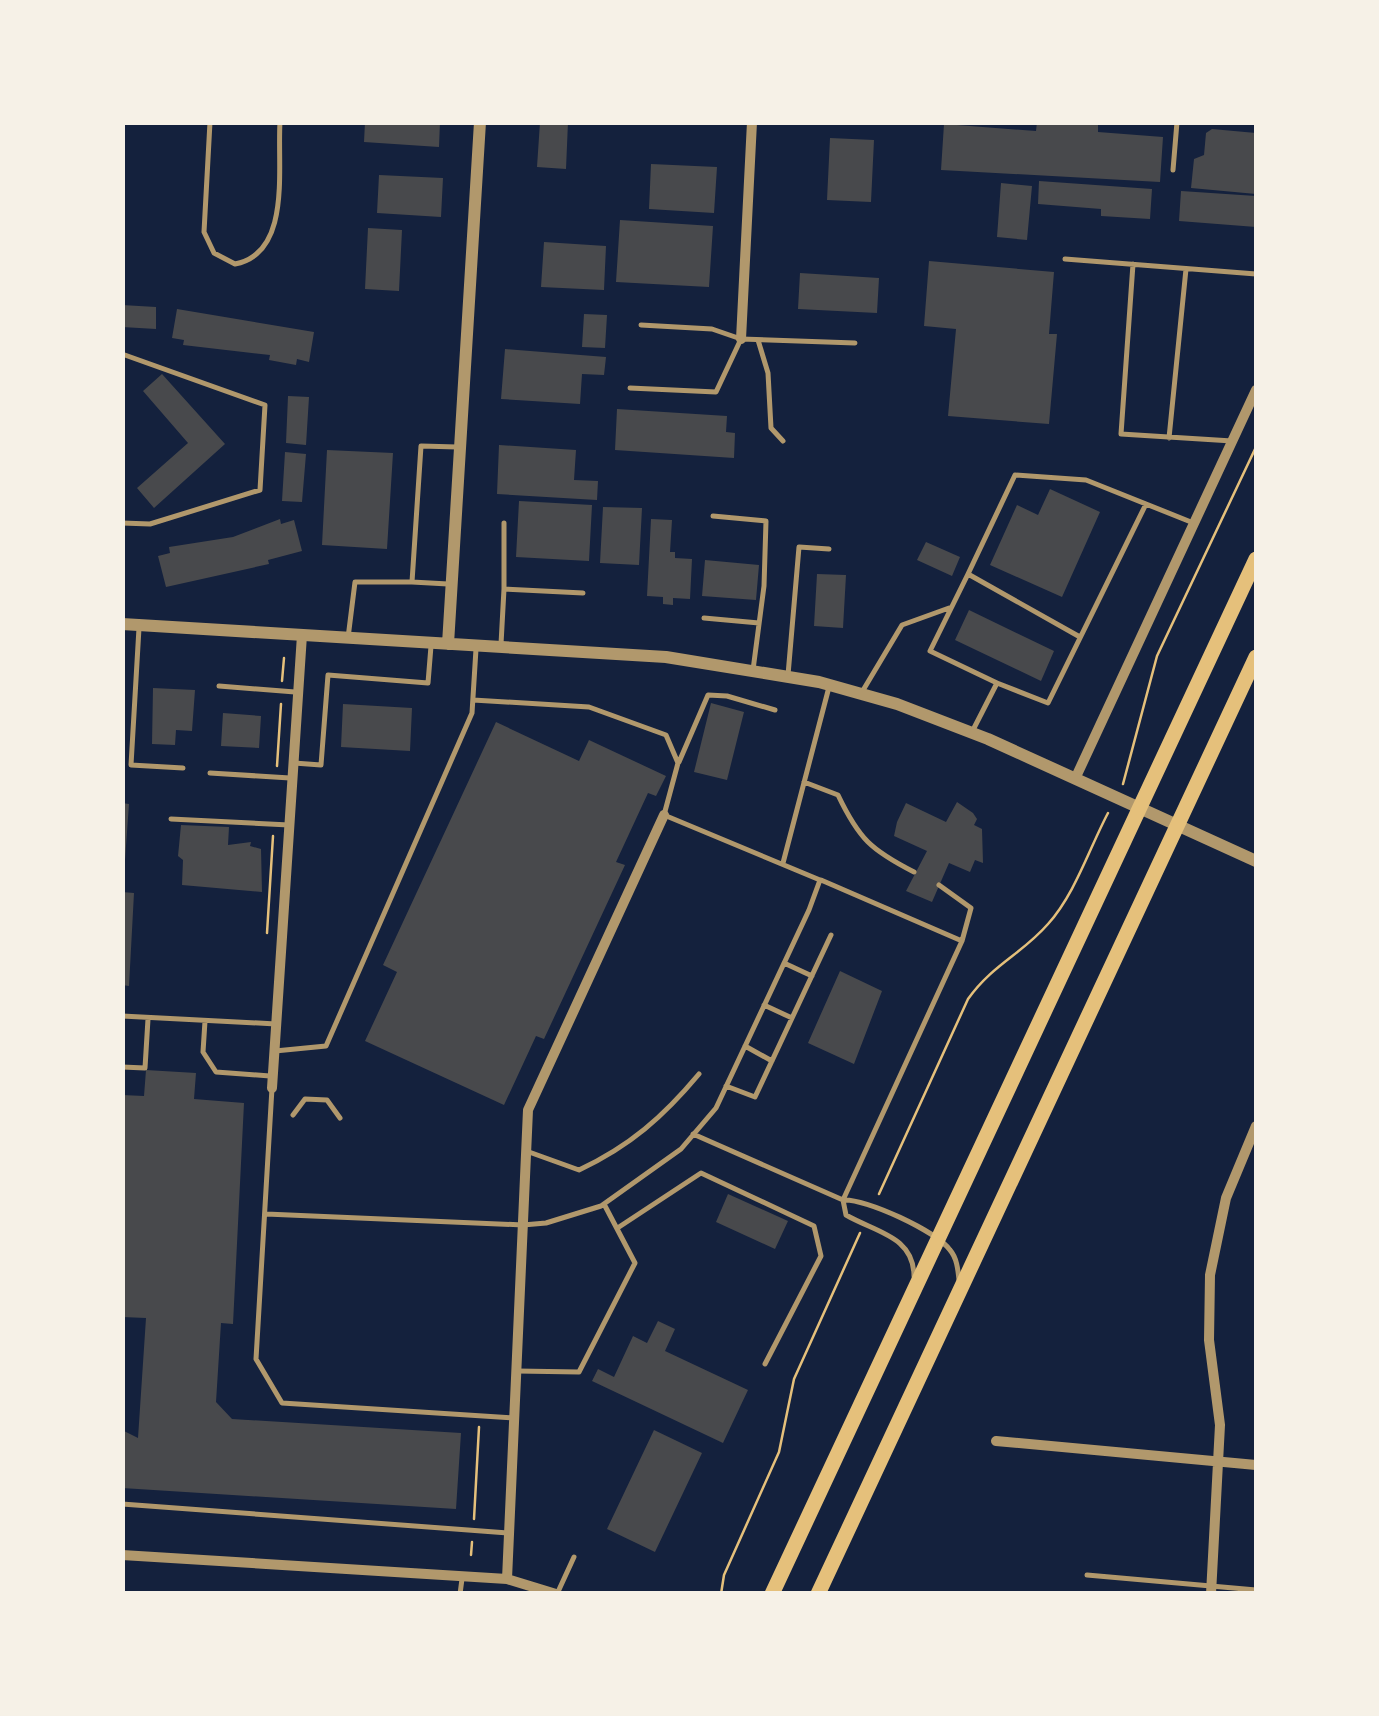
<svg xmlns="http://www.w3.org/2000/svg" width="1379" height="1716" viewBox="0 0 1379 1716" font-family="'Archivo Narrow',sans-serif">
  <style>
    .building { fill: #48494c }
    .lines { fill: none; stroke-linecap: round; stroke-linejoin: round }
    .path { stroke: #e5c07b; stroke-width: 2.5 }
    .service { stroke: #b1986c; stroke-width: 5 }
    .minor { stroke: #b1986c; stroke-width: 10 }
    .tertiary { stroke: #b1986c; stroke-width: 12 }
    .primary { stroke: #e5c07b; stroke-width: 15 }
  </style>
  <rect width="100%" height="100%" fill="#14213d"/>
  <path class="building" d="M365 122H440L439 147 364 142Z
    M540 122H568L566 169 537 167Z
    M1037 122H1098V132L1163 137 1160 182 941 170 944 124 1036 131Z
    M1212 129 1256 133V194L1191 188 1194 159 1204 155 1206 133Z
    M830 138 874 140 871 202 827 200Z
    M651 164 717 167 714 213 649 209Z
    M379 175 443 178 441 217 377 213Z
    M1039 181 1152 189 1150 219 1101 216V209L1038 204Z
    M1001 183 1032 186 1027 240 997 237Z
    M1181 191 1256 196V227L1179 221Z
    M620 220 713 226 709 287 616 282Z
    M368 228 402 230 399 291 365 289Z
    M544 242 606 246 604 290 541 287Z
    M929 261 1054 272 1049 334H1057L1049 424 948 416 956 329 924 326Z
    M800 273 879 278 877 313 798 309Z
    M122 305 156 307V329L122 327Z
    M177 309 314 332 309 362 297 359 296 365 269 360 270 355 183 345 184 340 172 338Z
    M584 314 607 315 605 348 582 347Z
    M505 349 606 357 604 375 582 374 580 404 501 399Z
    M162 374 225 444 154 508 137 488 188 443 143 391Z
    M288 396 309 397 306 445 286 443Z
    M617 409 727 416 726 432 735 433 734 458 615 450Z
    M499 445 576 450 574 480 598 481 597 500 497 494Z
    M327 450 393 453 387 549 322 545Z
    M285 452 306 454 302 502 282 501Z
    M1050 489 1100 512 1062 597 990 565 1017 505 1038 515Z
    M519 501 592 505 589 561 516 557Z
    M603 507 642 508 639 565 600 563Z
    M280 519 281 524 294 520 302 551 268 560 269 564 166 587 158 556 170 553 169 547 233 537Z
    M651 519 672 520 670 552H675V558L692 559 690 599 673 598V605L663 604V597L647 596Z
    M926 542 960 557 952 576 917 560Z
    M705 560 759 565 756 600 702 596Z
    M817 574 846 575 843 628 814 626Z
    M969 610 1054 651 1041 681 955 640Z
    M153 688 195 690 192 731 176 730 175 745 152 744Z
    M711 703 744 712 727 780 694 772Z
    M343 704 412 708 410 751 341 747Z
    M223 713 261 716 259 748 221 746Z
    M496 722 579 761 589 740 666 776 656 796 648 793 616 862 625 865 544 1039 536 1036 504 1105 365 1041 397 972 383 965Z
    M957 802 973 813 977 819 974 825 982 829 983 863 975 860 970 872 949 863 932 902 906 891 927 851 894 836 897 822 906 803 946 822Z
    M122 803 129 804 125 860H122Z
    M181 825 229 827 228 845 251 842 250 846 261 849 262 892 182 885 183 860 178 856Z
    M122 892 134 893 129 986 122 985Z
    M840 971 882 991 854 1064 808 1043Z
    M146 1070 196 1073 194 1099 244 1103 233 1324 221 1323 216 1402 232 1419 461 1433 456 1509 122 1488V1430L138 1438 146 1318 122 1317V1095L144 1096Z
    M728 1194 788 1221 775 1249 716 1222Z
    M658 1321 675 1329 665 1351 748 1390 723 1443 592 1381 598 1369 614 1377 633 1336 647 1343Z
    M654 1430 702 1453 655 1552 607 1529Z"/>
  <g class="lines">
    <path class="path" d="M282 681 284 658
      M277 766 281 704
      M1123 784 1157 656 1256 447
      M267 933 273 836
      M879 1194 968 999C993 964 1022 954 1048 924 1075 894 1089 849 1108 813
      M474 1519 479 1427
      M471 1555 472 1542
      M721 1594 724 1575 779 1452 794 1379 860 1233"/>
    <path class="service" d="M210 122 204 232 214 253 235 264C292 253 277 168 280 122
      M1173 170 1177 122
      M1065 259 1256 274
      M1133 264 1121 434 1232 441
      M641 325 712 329 741 339 855 343
      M758 340 768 373 771 428 783 441
      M122 354 265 405 260 490 150 524 122 523
      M630 388 716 392 741 339
      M1169 438 1186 269
      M713 516 766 521 764 586 753 670
      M504 523V589
      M968 574 1015 475 1086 480 1191 522
      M412 582 448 584
      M704 618 759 623
      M139 628 131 765 183 768
      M348 638 355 582H412L421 446 457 447
      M501 644 504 589 583 593
      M788 675 799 547 829 549
      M997 683 930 651 968 574 1080 637
      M219 686 295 692
      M862 692 902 625 949 608
      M973 730 997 683 1048 703 1146 504
      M679 762 708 695 727 696 775 710
      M294 763 321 765 328 675 428 683 431 646
      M210 773 290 778
      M804 782 838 795C859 839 871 850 914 872
      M171 819 289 825
      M783 863 829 687
      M821 880 962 941 843 1200 846 1215C875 1232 914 1236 914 1276
      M939 885 971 908 962 941
      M784 963 812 976
      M764 1005 792 1018
      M122 1016 276 1024
      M205 1021 203 1052 216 1072 270 1076
      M745 1046 772 1061
      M275 1051 326 1046 472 713 476 649
      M122 1067 145 1068 148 1019
      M726 1086 755 1097 831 935
      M272 1088 256 1359 282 1403 514 1418
      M293 1115 305 1099 327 1100 340 1118
      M693 1134 843 1200C865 1198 936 1231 950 1250 957 1258 958 1270 959 1280
      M529 1152 579 1170C630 1146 663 1117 699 1074
      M266 1214 523 1225 546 1223 601 1206 681 1149 716 1108 809 910 820 880 664 815 678 763 666 735 589 707 473 700
      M619 1227 701 1173 814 1226 821 1256 765 1364
      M517 1371 579 1372 635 1263 604 1204
      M122 1504 508 1533
      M1087 1575 1256 1590
      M460 1594 462 1579
      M557 1594 574 1557"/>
    <path class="minor" d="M741 339 752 122
      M1075 779 1256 390
      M272 1088 302 635
      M996 1441 1256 1465
      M122 1555 507 1579 556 1594
      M507 1579 528 1110 664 815
      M1211 1594 1220 1425 1209 1340 1210 1275 1226 1198 1256 1126"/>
    <path class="tertiary" d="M122 624 666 657 819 682 897 704 988 739 1256 861
      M448 644 480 122"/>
    <path class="primary" d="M772 1594 1256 559
      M818 1594 1256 657"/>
  </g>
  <rect width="1379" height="1716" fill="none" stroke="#f6f1e7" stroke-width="250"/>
</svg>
